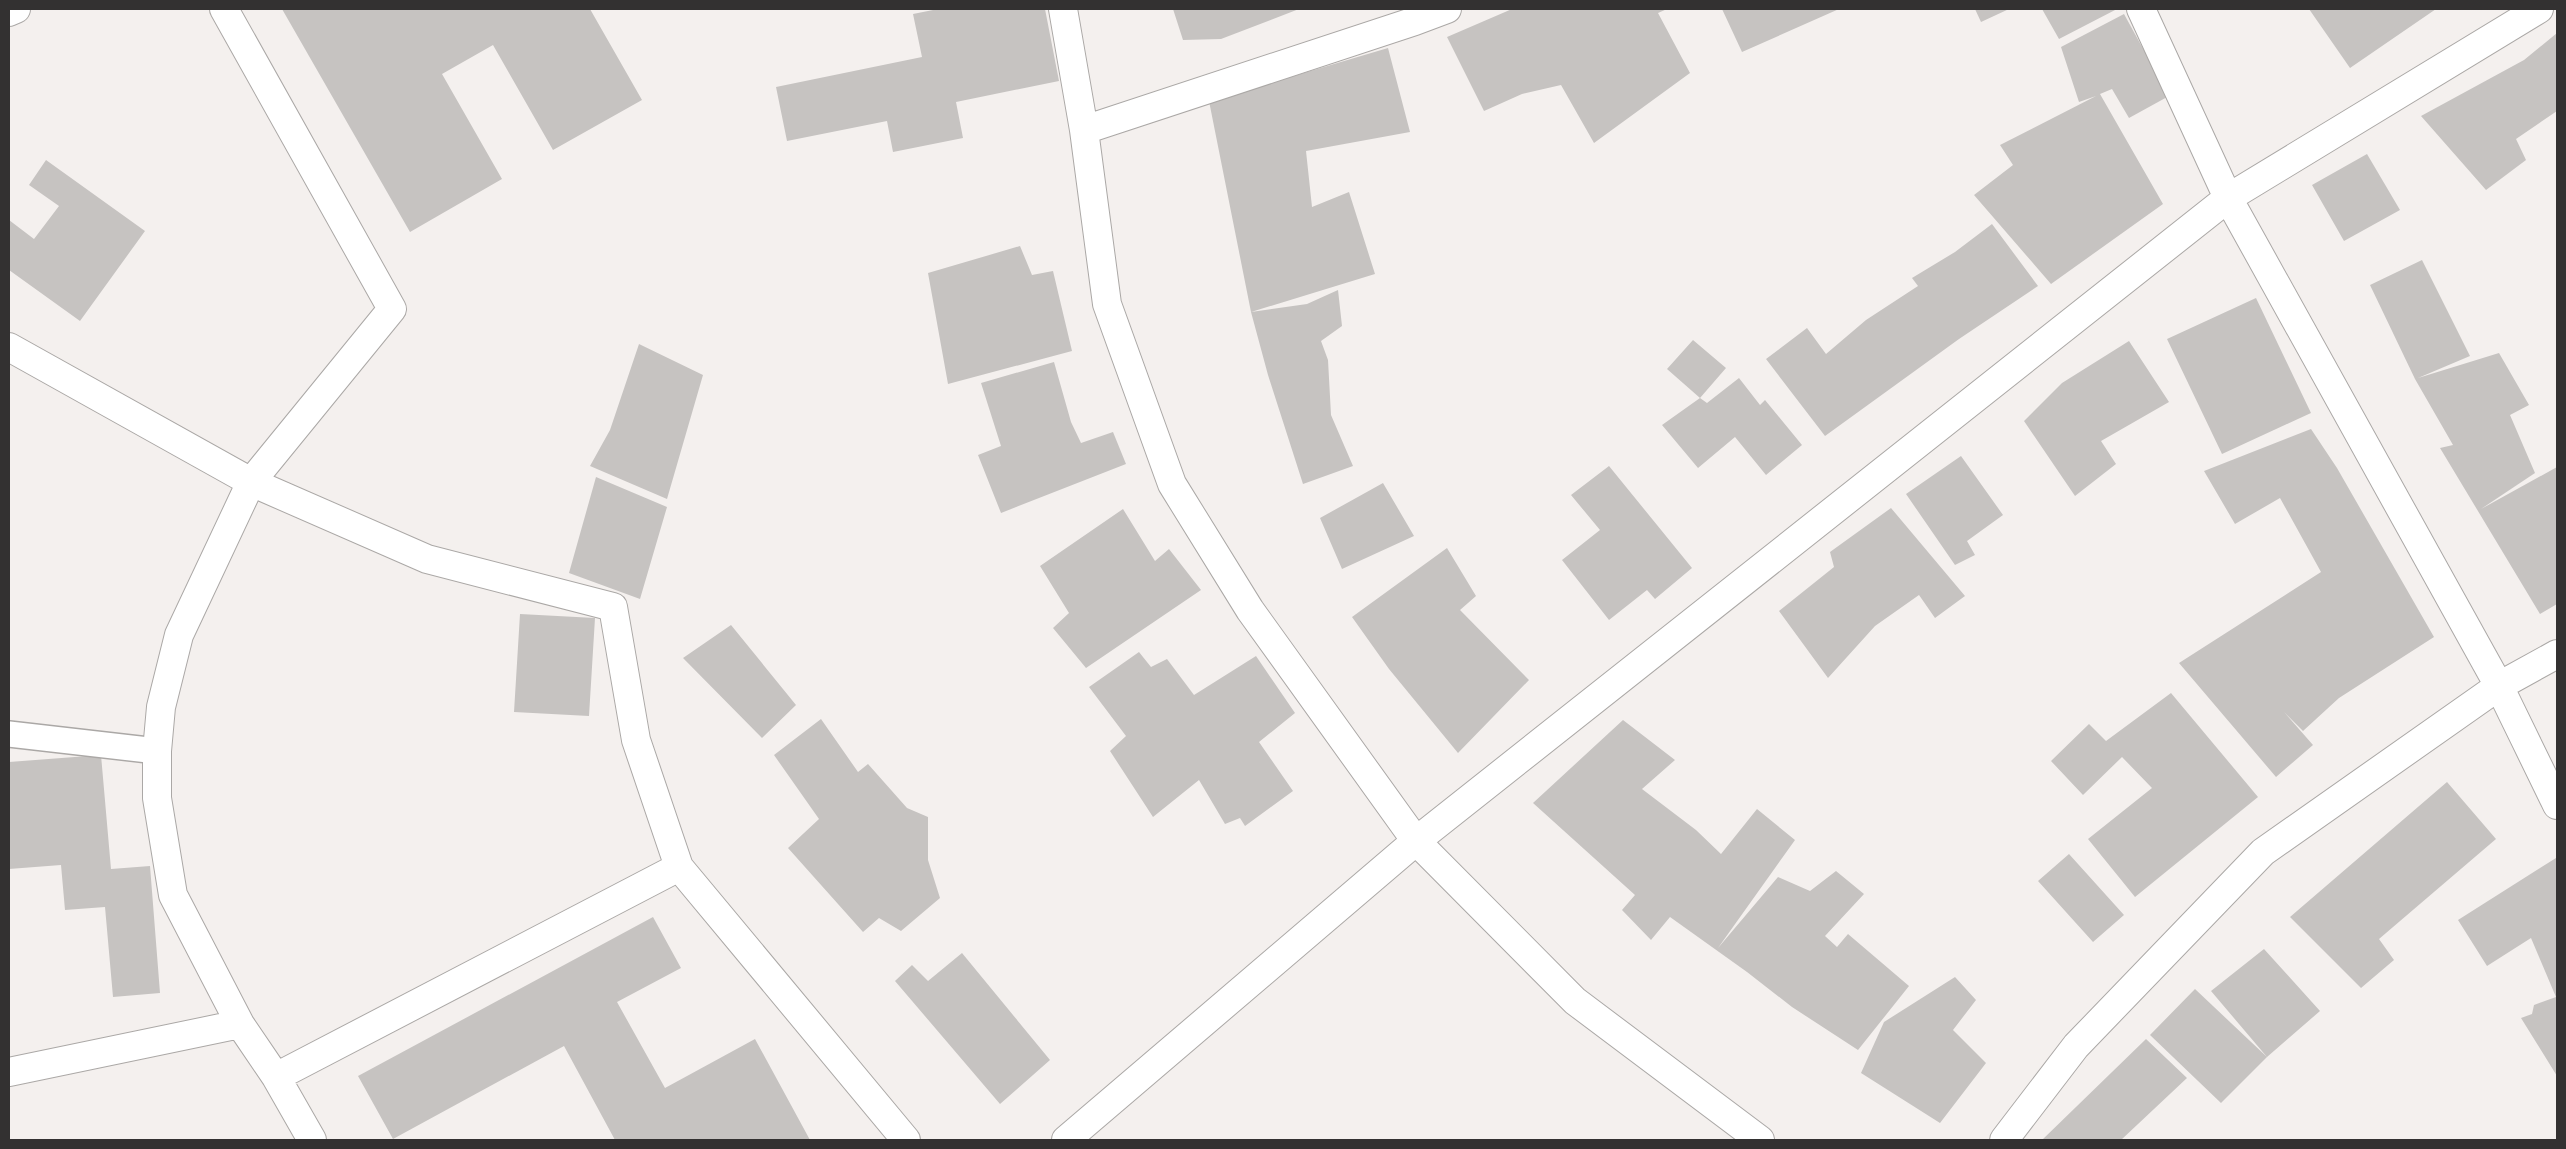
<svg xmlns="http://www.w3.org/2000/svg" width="2566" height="1149" viewBox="0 0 2566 1149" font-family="Arial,sans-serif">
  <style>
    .building { fill: #c6c3c1 }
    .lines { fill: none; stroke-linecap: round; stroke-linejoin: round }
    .pedestrian-casing { stroke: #aba8a6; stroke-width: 28 }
    .minor-casing { stroke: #aba8a6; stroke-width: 30 }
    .pedestrian { stroke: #fff; stroke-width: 25 }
    .minor { stroke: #fff; stroke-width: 28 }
  </style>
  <rect width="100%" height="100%" fill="#f4f0ee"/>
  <path class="building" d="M282 9H590L642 100 553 150 493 45 442 74 502 179 410 232Z
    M938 9H1045L1059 81 956 102 963 138 893 152 887 121 787 141 776 87 922 57 913 14Z
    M1173 9H1299L1221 39 1183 40Z
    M1512 9H1667L1658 13 1690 73 1594 143 1561 85 1522 94 1484 111 1447 37Z
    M1722 9H1839L1742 52Z
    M1975 9H2009L1981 22Z
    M2042 9H2117L2059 39Z
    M2309 9H2436L2350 68Z
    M2124 14 2169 96 2129 118 2112 89 2100 94 2163 204 2051 284 1974 195 2013 165 2000 145 2096 96 2079 102 2061 47Z
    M2557 33V111L2516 139 2526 160 2486 190 2421 116 2524 60Z
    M1388 48 1410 132 1306 151 1312 207 1349 192 1375 274 1251 312 1307 304 1338 290 1342 326 1321 341 1328 360 1331 415 1353 466 1303 484 1268 375 1251 312 1209 101Z
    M2367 154 2400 210 2344 241 2312 185Z
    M46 160 145 231 80 321 9 270V220L34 239 59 206 29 185Z
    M1992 224 2038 286 1959 339 1825 436 1766 359 1807 328 1826 354 1866 320 1918 286 1912 278 1955 252Z
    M1020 246 1032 275 1053 271 1072 351 948 384 928 273Z
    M2422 260 2470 356 2418 378 2499 353 2529 405 2510 415 2535 473 2481 509 2557 467V604L2540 614 2440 448 2453 445 2415 379 2370 285Z
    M2256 298 2311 413 2222 454 2167 339Z
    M1693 340 1726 368 1700 398 1667 369Z
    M2129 341 2169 402 2101 441 2116 464 2075 496 2024 421 2062 383Z
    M639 344 703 375 667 499 590 466 610 430Z
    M1054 362 1071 422 1081 443 1113 432 1126 464 1001 513 978 455 1001 446 981 383Z
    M1739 378 1760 405 1765 400 1802 445 1766 475 1735 437 1698 468 1662 425 1700 398 1707 403Z
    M2311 429 2337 468 2434 637 2339 698 2303 731 2284 712 2313 745 2276 777 2179 663 2321 572 2280 498 2235 524 2204 471Z
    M1961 456 2003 515 1967 541 1975 555 1955 565 1906 494Z
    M1609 466 1692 568 1655 599 1647 590 1609 620 1562 560 1600 530 1571 495Z
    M596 477 667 507 640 599 569 573Z
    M1383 483 1414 536 1342 569 1320 518Z
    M1891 508 1965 596 1935 618 1919 595 1875 626 1828 678 1779 611 1834 567 1830 552Z
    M1123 509 1155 561 1169 549 1201 590 1086 668 1053 628 1069 613 1040 566Z
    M1447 548 1476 596 1460 610 1529 680 1458 753 1389 669 1352 617Z
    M520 614 595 618 589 716 514 712Z
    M731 625 796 705 762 738 683 658Z
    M1139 652 1151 667 1167 659 1194 695 1256 656 1295 713 1259 742 1293 791 1245 826 1240 818 1225 824 1199 780 1153 817 1110 751 1126 736 1089 687Z
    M2171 693 2258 797 2135 897 2088 839 2152 788 2122 757 2083 795 2051 761 2089 724 2106 741Z
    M821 719 858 772 868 764 907 808 928 817V860L940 898 901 931 879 918 863 932 788 848 819 819 774 755Z
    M1623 720 1675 760 1642 789 1696 830 1721 854 1757 809 1795 840 1718 948 1778 877 1810 891 1836 871 1864 894 1825 936 1837 947 1848 934 1909 986 1858 1050 1792 1007 1747 972 1670 917 1651 940 1622 910 1635 895 1533 803Z
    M101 755 111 869 150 866 160 993 113 997 105 907 65 910 61 865 9 869V762Z
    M2447 782 2496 839 2379 939 2394 960 2361 988 2290 917Z
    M2069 854 2124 915 2093 942 2038 881Z
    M2556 858 2557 859V1076L2521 1018 2532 1014 2534 1005 2556 997 2531 938 2487 966 2458 920Z
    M653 917 681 968 617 1002 665 1088 755 1039 810 1140H615L564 1046 393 1139 358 1076Z
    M2264 949 2320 1011 2267 1057 2211 991Z
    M962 953 1050 1060 1000 1104 895 981 912 965 928 981Z
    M1955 977 1976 1000 1953 1030 1986 1063 1940 1123 1861 1073 1884 1022Z
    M2195 989 2267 1057 2221 1103 2150 1035Z
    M2146 1039 2187 1078 2121 1140H2042Z"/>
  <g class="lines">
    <defs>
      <path id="pedestrian" d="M9 734 157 751"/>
      <path id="minor" d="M224 9 392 309 251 482 179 635 161 707 157 751V798L173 895 240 1024 276 1077 312 1140
        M1063 9 1084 130 1107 304 1172 484 1250 610 1416 841 1575 1001 1760 1140
        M2141 9 2228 198 2499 686 2557 805
        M9 12 16 9
        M1084 130 1415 21 1447 9
        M9 347 251 482 427 559 613 607 636 740 679 867 906 1140
        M9 1072 240 1024
        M276 1077 679 867
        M1066 1140 1416 841 2228 198 2539 9
        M2004 1140 2076 1046 2263 852 2499 686 2557 654"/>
    </defs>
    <use href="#pedestrian" class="pedestrian-casing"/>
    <use href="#minor" class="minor-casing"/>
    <use href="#pedestrian" class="pedestrian"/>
    <use href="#minor" class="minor"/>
  </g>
  <rect width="2566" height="1149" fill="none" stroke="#333131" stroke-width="20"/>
</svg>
